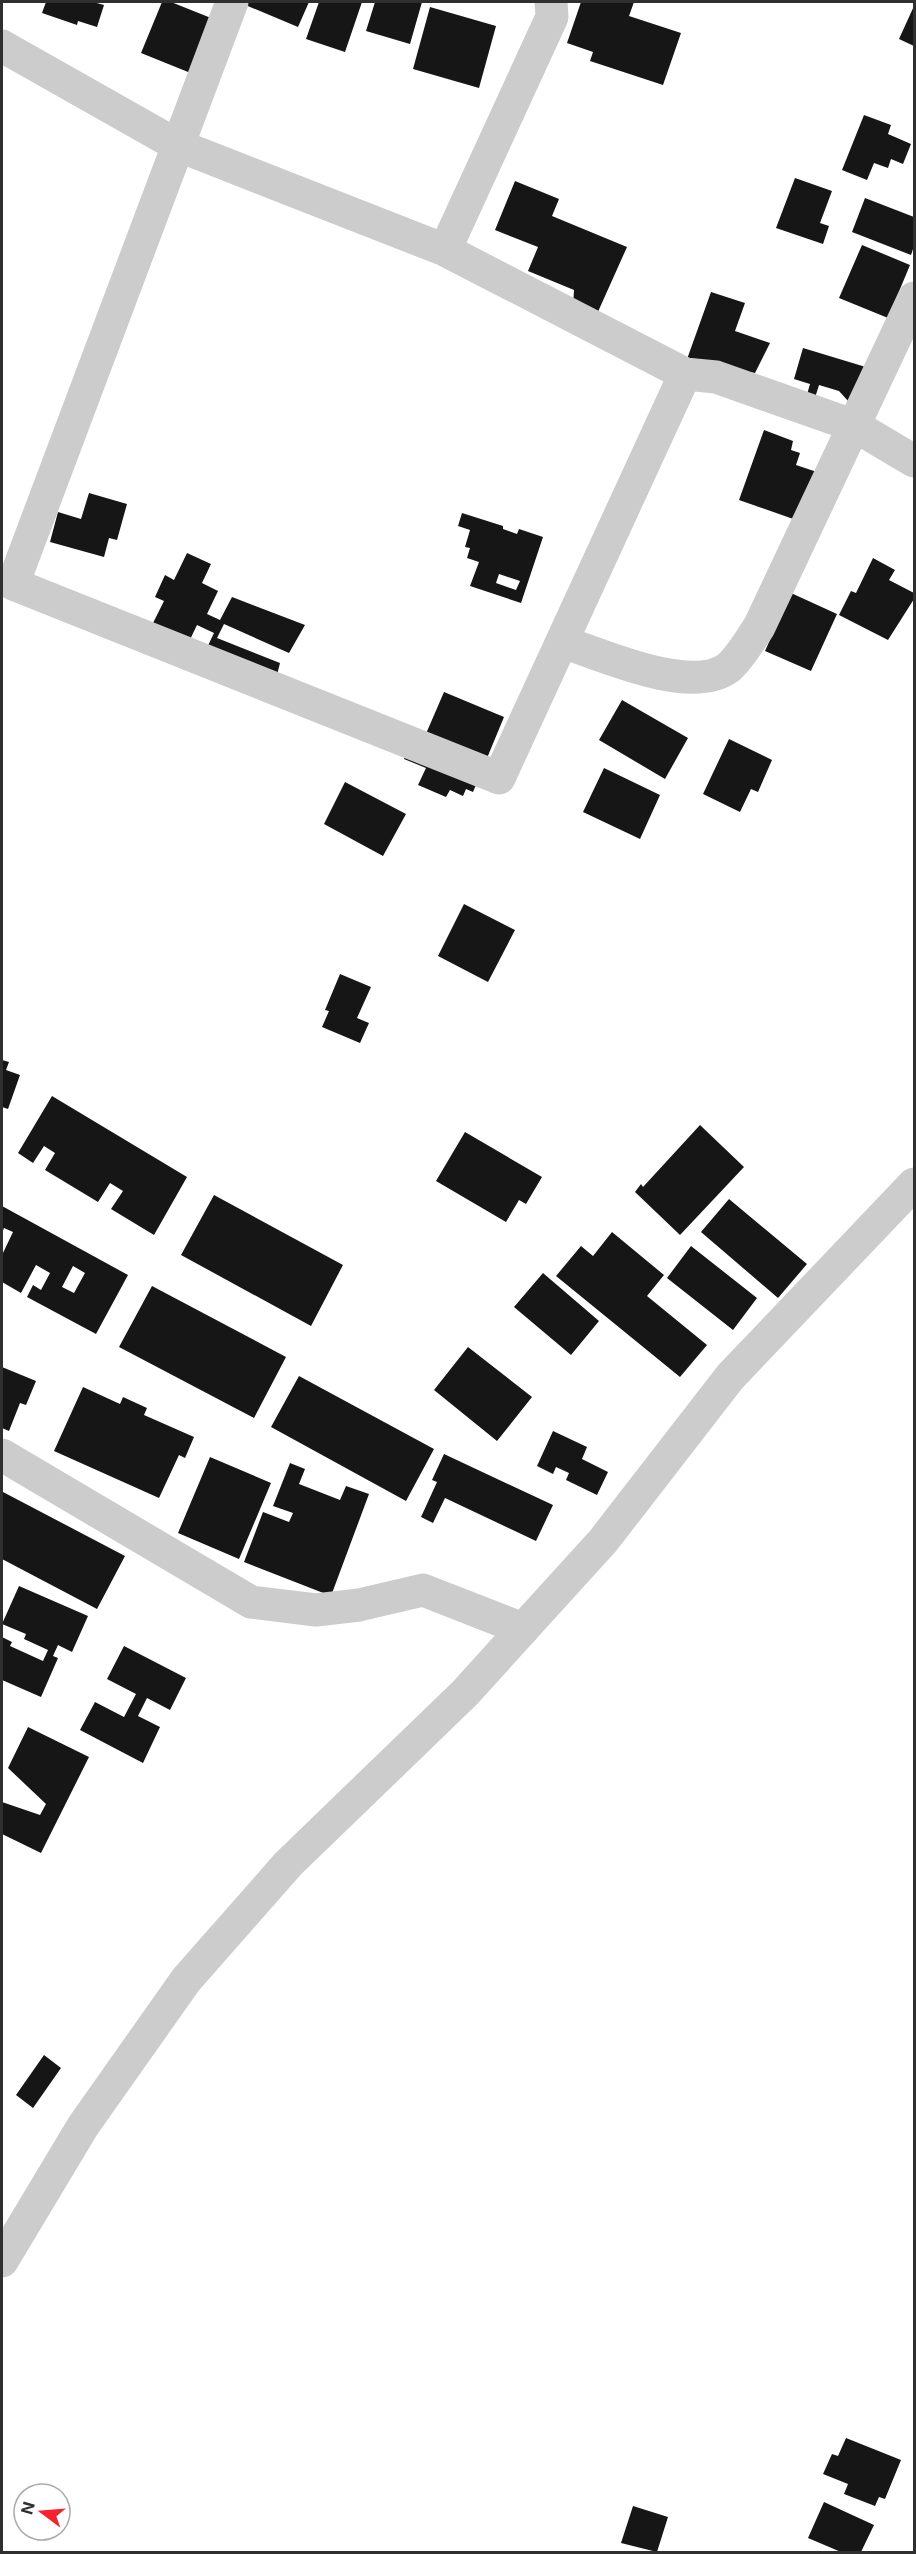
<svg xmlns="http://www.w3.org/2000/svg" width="916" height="2554" viewBox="0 0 916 2554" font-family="Inter,sans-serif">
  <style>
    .building { fill: #161616; fill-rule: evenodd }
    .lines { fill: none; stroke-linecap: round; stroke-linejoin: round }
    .minor { stroke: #ccc; stroke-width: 33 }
    .tertiary { stroke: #ccc; stroke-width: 33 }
  </style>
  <rect width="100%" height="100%" fill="#fff"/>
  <path class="building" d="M46 2H93L104 5 97 27 78 21 77 25 42 13Z
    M162 2H171L216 20 193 74 141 53Z
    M243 2H309L298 27 243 4Z
    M319 2H362L345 52 306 39Z
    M375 2H422L410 44 366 31Z
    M581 2H634L629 16 681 33 663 85 590 61 593 52 567 43Z
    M914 6V46L899 39Z
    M430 7 496 26 479 88 413 69Z
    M864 115 891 125 888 134 911 144 903 164 891 159 888 168 874 163 867 180 842 170Z
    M795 178 832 191 820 223 829 226 823 244 776 228Z
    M515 181 559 199 552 216 627 247 597 314 573 306 574 290 528 271 538 247 495 230Z
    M865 198 914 217V246L911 255 852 232Z
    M862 245 910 265 888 318 839 298Z
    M711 292 745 303 735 331 770 343 755 373 686 362Z
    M803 348 869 368 849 402 839 391 819 385 814 401 806 398 810 384 794 379Z
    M764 430 793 441 791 450 800 453 796 465 820 473 799 521 739 500Z
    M89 493 127 504 117 540 109 538 104 557 50 542 58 512 81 519Z
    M462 513 503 526V529L517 534 519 529 543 537 521 603 470 586 479 562 467 558 470 548 465 547 470 530 458 526ZM499 574 520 581 516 590 496 583Z
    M187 553 211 564 202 583 218 591 207 614 220 620 232 597 305 625 289 653 224 624 217 638 280 663 273 691 202 658 214 633 197 625 185 650 149 631 164 601 155 597 165 575 174 580Z
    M873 558 895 570 889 580 914 593V599L888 640 839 615 851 591 856 593Z
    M791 593 837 614 811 671 765 651Z
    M444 692 504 717 473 792 466 789 463 796 450 790 446 797 418 785 426 768 404 759 416 732 425 736Z
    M622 700 688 738 665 779 599 740Z
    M729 739 772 760 758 792 751 789 740 812 703 794Z
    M604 768 660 795 640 839 583 812Z
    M345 782 406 814 383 856 324 824Z
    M464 904 515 930 488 982 438 956Z
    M340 974 371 987 357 1018 369 1023 360 1043 322 1027 329 1011 325 1010Z
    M2 1060 9 1062 6 1070 20 1075 8 1109 2 1107Z
    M52 1096 187 1177 154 1235 111 1209 123 1191 110 1183 98 1202 45 1170 55 1153 44 1146 33 1163 18 1153Z
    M700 1125 744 1167 680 1235 635 1192 641 1184 643 1187Z
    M465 1132 542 1177 526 1204 519 1200 506 1222 436 1181Z
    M214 1195 343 1265 311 1326 181 1255Z
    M729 1199 807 1264 778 1298 701 1232Z
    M2 1206 128 1275 96 1334 27 1297 33 1285 41 1290 50 1273 36 1265 21 1293 2 1282V1255L13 1232 4 1228 2 1233ZM73 1266 85 1273 74 1293 62 1287Z
    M612 1232 664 1275 647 1296 707 1345 680 1377 556 1276 581 1246 593 1256Z
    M691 1246 757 1298 733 1330 667 1278Z
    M543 1273 599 1321 571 1355 514 1307Z
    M152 1286 286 1357 254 1418 119 1347Z
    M468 1347 532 1397 497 1441 434 1390Z
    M2 1367 36 1381 26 1405 20 1403 9 1431 2 1428Z
    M299 1376 434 1449 406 1501 271 1427Z
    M83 1387 120 1404 123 1397 147 1408 144 1415 194 1437 185 1458 179 1455 159 1498 54 1451Z
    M553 1431 587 1447 582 1459 608 1472 597 1495 566 1480 569 1473 556 1467 553 1474 537 1466Z
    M444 1454 553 1505 536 1541 445 1498 433 1523 421 1517 437 1482 432 1480Z
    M210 1457 271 1483 239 1559 178 1533Z
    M290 1463 305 1469 299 1484 340 1500 346 1486 369 1494 331 1596 244 1562 263 1512 289 1522 293 1513 273 1506Z
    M3 1492 125 1556 97 1609 2 1559Z
    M19 1586 88 1616 72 1652 58 1645 53 1656 58 1658 41 1697 2 1680V1637L12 1642 10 1646 43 1661 48 1650 24 1639 26 1634 2 1624Z
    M124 1646 186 1678 170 1710 147 1698 138 1716 160 1727 143 1763 80 1730 95 1702 124 1717 136 1694 107 1679Z
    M28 1727 89 1757 41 1853 2 1834V1802L40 1815 46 1804 8 1768Z
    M44 2055 61 2068 33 2108 16 2095Z
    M846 2438 901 2460 885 2499 879 2497 875 2506 844 2494 848 2484 823 2474 832 2454 838 2456Z
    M824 2502 874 2525 861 2552H841L808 2538Z
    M633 2506 668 2517 657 2552 621 2543Z"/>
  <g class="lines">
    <path class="minor" d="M232 2 13 584 499 778 685 374
      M2 46 177 145 445 250 685 374 716 377 855 426 914 461
      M445 250 552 17 551 2
      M563 642C604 656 691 695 728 668 740 658 750 640 759 627L914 298
      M2 1455 251 1602 316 1610 359 1605 423 1590 523 1629"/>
    <path class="tertiary" d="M2 2261 83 2126 186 1980 288 1864 465 1693 523 1629 603 1541 730 1377 914 1184"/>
  </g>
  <rect width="916" height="2554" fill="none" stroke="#2f2f2f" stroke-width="6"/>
  <g transform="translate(42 2512) rotate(286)"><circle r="28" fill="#ffffff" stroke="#acacac" stroke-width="1.5"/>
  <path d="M0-4.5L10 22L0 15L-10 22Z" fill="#f4232f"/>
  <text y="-9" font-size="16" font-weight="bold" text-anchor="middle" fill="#2f2f2f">N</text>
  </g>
</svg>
